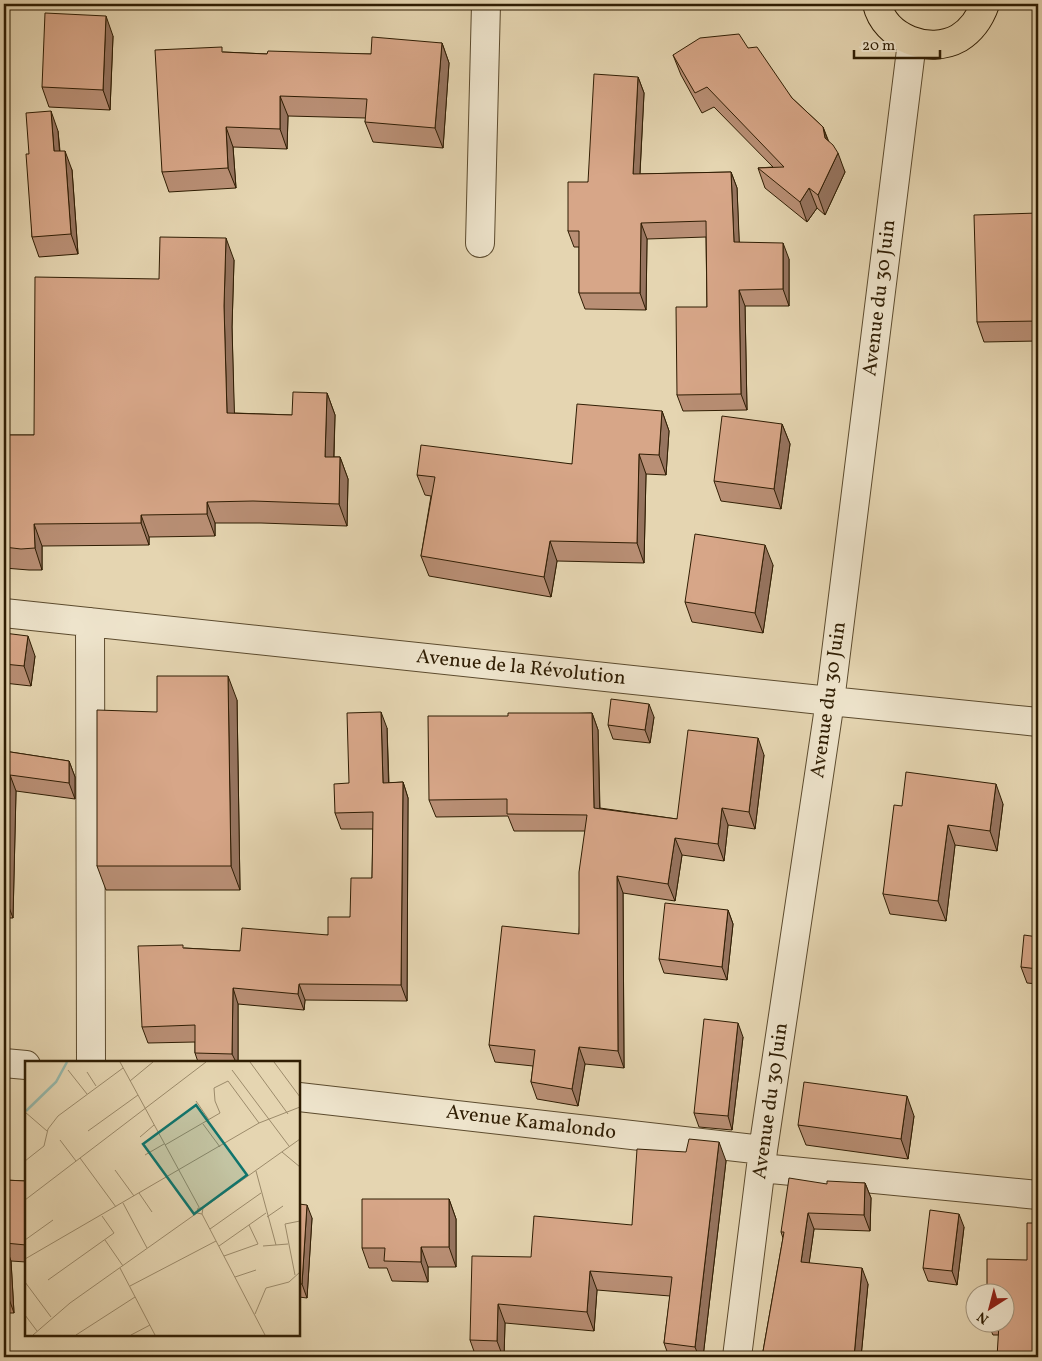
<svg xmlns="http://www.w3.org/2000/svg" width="1042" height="1361" viewBox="0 0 1042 1361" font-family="Vollkorn,serif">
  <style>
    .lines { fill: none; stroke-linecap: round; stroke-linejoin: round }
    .minor-casing { stroke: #5c4b2e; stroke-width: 30 }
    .major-casing { stroke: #2f1d03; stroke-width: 30 }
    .minor { stroke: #eee4cc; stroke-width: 28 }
    .major { stroke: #e5d5b1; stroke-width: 28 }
    .wall { fill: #b98f75; stroke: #2f1d03 }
    .shaded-wall { fill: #96745f; stroke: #2f1d03 }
    .building { fill: #d7a688; stroke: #2f1d03 }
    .labels { text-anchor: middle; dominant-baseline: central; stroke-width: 5; stroke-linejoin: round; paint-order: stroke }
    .street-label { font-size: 20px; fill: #2f1d03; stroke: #eee4cc }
    .inset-river { fill: none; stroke: #96b9ac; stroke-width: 2.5 }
    .inset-road { fill: none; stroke: #9c8b6b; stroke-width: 1 }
    .view { fill: #0f766e; fill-opacity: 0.15; stroke: #0f766e; stroke-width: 2.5 }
    .inset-edge { fill: none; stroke: #2f1d03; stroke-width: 2.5 }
  </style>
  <rect width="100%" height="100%" fill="#e5d5b1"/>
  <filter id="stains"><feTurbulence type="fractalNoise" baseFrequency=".004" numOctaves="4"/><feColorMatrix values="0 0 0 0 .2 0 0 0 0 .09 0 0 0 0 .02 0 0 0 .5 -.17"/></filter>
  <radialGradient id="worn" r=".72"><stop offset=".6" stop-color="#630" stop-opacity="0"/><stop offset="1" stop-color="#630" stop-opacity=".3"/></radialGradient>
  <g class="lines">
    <defs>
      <path id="minor" d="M480 243 486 4
        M4 613 830 701 1038 722
        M90 622 91 1062
        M4 1063 26 1065
        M299 1097 763 1150
        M761 1168 1038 1195
        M737 1357 763 1150 830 701 912 42"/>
      <path id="major" d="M877 4C885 38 929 55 959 38 972 30 980 18 985 4"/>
    </defs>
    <use href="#minor" class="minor-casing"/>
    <use href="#major" class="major-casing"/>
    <use href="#minor" class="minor"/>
    <use href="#major" class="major"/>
  </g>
  <path class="wall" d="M113 36 110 110 49 107 42 87Z
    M442 43 449 63 443 148 373 142 365 122 366 118 288 116 287 149 233 147 236 188 169 192 162 172 223 52 267 54H371Z
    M748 48 792 98 823 127 829 142 845 172 825 215 817 208 807 222 765 188 758 168 773 167 714 107 702 113 681 75 673 55Z
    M638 77 644 93 640 174 731 172 737 188 739 242 789 259V306H745L747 410 683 411 677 395 707 307 706 237 647 239 646 310 585 309 579 293V247H574L568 231 588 182Z
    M58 131 60 151 72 170 78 254 39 257 32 237 29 154Z
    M1038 213V341L984 342 977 322Z
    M234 260 232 327 234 413 292 415 327 393 335 415 334 457H340L348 479 347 526 261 523H215V536L149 537V545L42 546V570H29L4 568V435H34L159 279Z
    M662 411 669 431 666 475 646 474 644 563 557 561 551 597 429 576 421 556 431 496 425 495 417 475 572 464Z
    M782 424 790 444 781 509 721 501 714 481Z
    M773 565 763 633 692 622 685 602Z
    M4 633 35 656 31 686 4 683Z
    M237 700 240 890H106L97 866 157 712Z
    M592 713 598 730 600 808 677 819 764 755 755 829 728 825 724 861 682 855 675 901 623 893 624 1068 585 1064 578 1106 537 1099 531 1082 533 1066 495 1062 489 1045 579 934 585 831H514L508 816 436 817 429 800 508 716Z
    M654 717 650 743 613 739 608 725Z
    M387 728 389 783 403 782 408 798 407 1001 305 1000 304 1010 238 1004V1062H198L195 1053V1042L148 1043 142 1027 184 948 240 951 328 935 350 917 372 878 373 829H341L335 813 349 783Z
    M4 751 69 761 75 777V799L16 791 13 918H4Z
    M1003 804 997 851 955 845 946 921 890 914 883 894 902 806Z
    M728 910 733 924 727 980 664 973 659 959Z
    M1038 937V984L1027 983 1021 967Z
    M743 1037 732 1130 699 1127 694 1113Z
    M914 1116 908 1159 806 1145 798 1125Z
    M726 1161 703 1357H669L664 1343 670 1296 597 1290 594 1331 505 1323 504 1357H476L470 1340 531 1257 632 1225Z
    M4 1180 26 1181V1262L11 1261 14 1313H4Z
    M865 1183 871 1198 870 1231 814 1229 809 1263 868 1284 861 1357H762L783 1238 781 1232 827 1184Z
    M449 1199 456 1219V1267H428V1282L392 1281 387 1268H369L362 1248Z
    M299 1204 312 1218 307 1298 299 1297Z
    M964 1227 957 1285 928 1281 923 1268Z
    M1027 1260 1038 1357 999 1335H993L988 1324H1004Z"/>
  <path class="shaded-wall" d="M106 16 113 36 110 110 103 90Z
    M442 43 449 63 443 148 435 128Z
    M638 77 644 93 639 191 633 174Z
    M280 96 288 116 287 149 280 129Z
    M51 111 58 131 61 171 54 151Z
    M226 127 233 147 236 188 228 168Z
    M823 127 830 147 825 138Z
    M65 151 72 170 78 254 71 234Z
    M838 153 845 172 825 215 818 195Z
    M731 172 737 188 740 259 734 242Z
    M809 188 817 208 807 222 800 202Z
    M641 223 647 239 646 310 640 293Z
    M226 238 234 260 232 327 235 434 227 413 224 306Z
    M783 243 789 259V306L783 289Z
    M739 290 745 306 747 410 741 394Z
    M327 393 335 415 333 479 325 457Z
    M662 411 669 431 666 475 659 455Z
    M782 424 790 444 781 509 774 489Z
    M639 454 646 474 644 563 637 543Z
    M340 457 348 479 347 526 339 504Z
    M207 502 215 523V536L207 514Z
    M141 515 149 537V545L141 523Z
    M34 524 42 546V570L35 548Z
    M550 541 557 561 551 597 544 577Z
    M765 545 773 565 763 633 755 613Z
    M28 636 35 656 31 686 24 666Z
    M228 676 237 700 240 890 231 866Z
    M649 704 654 717 650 743 645 730Z
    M381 712 387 728 389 799 383 783Z
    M592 713 598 730 600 825 594 808Z
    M758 738 764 755 755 829 749 812Z
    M69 761 75 777V799L69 783Z
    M10 775 16 791 13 918 7 902Z
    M403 782 408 798 407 1001 401 985Z
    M996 784 1003 804 997 851 990 831Z
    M722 808 728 825 724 861 718 844Z
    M948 825 955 845 946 921 938 901Z
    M675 838 682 855 675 901 668 884Z
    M617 876 623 893 624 1068 618 1051Z
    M728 910 733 924 727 980 722 967Z
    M299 984 305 1000 304 1010 298 994Z
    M233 988 238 1004V1062H236L232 1054Z
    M738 1023 743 1037 732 1130 728 1116Z
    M579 1047 585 1064 578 1106 572 1089Z
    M907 1096 914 1116 908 1159 901 1139Z
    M719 1142 726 1161 703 1357H699L695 1347Z
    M865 1183 871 1198 870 1231 864 1215Z
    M449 1199 456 1219V1267L449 1247Z
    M307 1205 312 1218 307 1298 302 1284Z
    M808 1213 814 1229 807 1278 801 1262Z
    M959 1214 964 1227 957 1285 952 1271Z
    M5 1243 11 1261 14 1313 8 1296Z
    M421 1247 428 1267V1282L421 1262Z
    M862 1268 868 1284 861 1357H854Z
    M590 1271 597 1290 594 1331 587 1312Z
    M498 1304 505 1323 504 1357H503L497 1341Z"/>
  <path class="building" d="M45 13 106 16 103 90 42 87Z
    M739 34 748 48 757 47 792 98 823 127 825 138 833 145 838 153 818 195 809 188 800 202 758 168 784 167 707 87 695 93 673 55 700 38Z
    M372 37 442 43 435 128 365 122 367 99 280 96V129L226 127 228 168 162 172 155 50 222 47V52L267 54 268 51 371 54Z
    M594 74 638 77 633 174 731 172 734 242 783 243V289L739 290 741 394 677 395 676 307H707L706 221 641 223 640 293H579V231H568V182H588Z
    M51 111 54 151H65L71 234 32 237 26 154H29L26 113Z
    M1038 213V321L977 322 974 215Z
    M160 237 226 238 224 306 227 413 292 415 293 392 327 393 325 457H340L339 504 253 501 207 502V514L141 515V523L34 524 35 548 21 549 4 547V435H34L35 277 159 279Z
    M577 404 662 411 659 455 639 454 637 543 550 541 544 577 421 556 435 477 417 475 421 445 572 464Z
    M722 416 782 424 774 489 714 481Z
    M695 534 765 545 755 613 685 602Z
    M4 633 28 636 24 666 4 664Z
    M157 676H228L231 866H97V710L157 712Z
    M611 699 649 704 645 730 608 725Z
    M381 712 383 783 403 782 401 985 299 984 298 994 233 988 232 1054 195 1053V1025L142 1027 138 946 183 945V948L240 951 242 928 328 935V917H350L351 878H372L373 812 335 813 334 784 349 783 347 713Z
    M508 713H592L594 808 677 819 688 730 758 738 749 812 722 808 718 844 675 838 668 884 617 876 618 1051 579 1047 572 1089 531 1082 535 1050 489 1045 502 926 579 934V872L587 815 507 814V799L429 800 428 716H508Z
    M4 751 69 761V783L10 775 7 902H4Z
    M906 772 996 784 990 831 948 825 938 901 883 894 894 805 902 806Z
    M665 903 728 910 722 967 659 959Z
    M1024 935 1038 937V969L1021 967Z
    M704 1019 738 1023 728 1116 694 1113Z
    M804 1082 907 1096 901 1139 798 1125Z
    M689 1139 719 1142 695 1347 664 1343 672 1277 590 1271 587 1312 498 1304 497 1341 470 1340 472 1256 531 1257 534 1216 632 1225 637 1149 686 1152Z
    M789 1178 827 1184V1181L865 1183 864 1215 808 1213 801 1262 862 1268 854 1357H762L784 1232H781Z
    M4 1180 26 1181V1245L5 1243 8 1296H4Z
    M362 1199H449V1247H421V1262L384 1261 385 1248H362Z
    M299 1204 307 1205 302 1284H299Z
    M930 1210 959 1214 952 1271 923 1268Z
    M1027 1223H1038V1357H997L999 1324H1004V1294H987V1259L1027 1260Z"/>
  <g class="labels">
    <g class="street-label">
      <text transform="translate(880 298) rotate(-83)">Avenue du 30 Juin</text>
      <text transform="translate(521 668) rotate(6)">Avenue de la Révolution</text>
      <text transform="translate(829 700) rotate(-82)">Avenue du 30 Juin</text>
      <text transform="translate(771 1101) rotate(-82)">Avenue du 30 Juin</text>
      <text transform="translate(531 1123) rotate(7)">Avenue Kamalondo</text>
    </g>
  </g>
  <g transform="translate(25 1061)">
    <rect width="275" height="275" fill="#e5d5b1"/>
    <path class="inset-river" d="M1 50 31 21 42 1"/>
    <path class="inset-road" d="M95 1 174 146M225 1 263 53M249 1 275 36M43 9 62 33M207 9 264 85M62 11 71 25M105 20 128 1M171 40 184 59M0 51 22 70M178 63 195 86M63 70 113 34M115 76 129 64M35 79 51 100M140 84 195 52 190 40 189 27 203 20 234 62M257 91 275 106M120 94 139 83M55 97 91 146M0 100 19 85 23 68 33 55 98 7M90 109 109 135M231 110 251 184M114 132 127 151M0 139 181 1M98 142 122 187M172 152 173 147H178L275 78M177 153 240 274M242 156 258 145M185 168 236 132M0 179 28 159M80 179 98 205M194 185 241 152M238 185 263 183M199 195 233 183 224 164M0 198 234 62 275 46M95 207 130 274M270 214 260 163 275 160M210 216 231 209M23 219 89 172 77 155M0 221 26 256M105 225 191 180M230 253 241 227 264 221 275 211M0 254 12 270M8 274 45 242 172 152 177 153 178 147M51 274 110 236M106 274 125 264"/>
    <path class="view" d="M171 44 222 114 169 153 118 83Z"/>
    <rect width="275" height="275" class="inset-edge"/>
  </g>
  <rect width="1042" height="1361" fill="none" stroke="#e5d5b1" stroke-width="20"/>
  <rect x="5" y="5" width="1032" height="1351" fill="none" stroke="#2f1d03" stroke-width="2.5"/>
  <rect x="10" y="10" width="1022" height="1341" fill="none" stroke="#2f1d03"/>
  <g transform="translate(990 1308) rotate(216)"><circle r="24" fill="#eee4cc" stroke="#a2947c"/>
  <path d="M0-4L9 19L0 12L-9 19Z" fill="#8f2418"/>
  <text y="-8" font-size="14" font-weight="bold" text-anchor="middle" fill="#2f1d03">N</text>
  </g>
  <path d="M854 50v8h86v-8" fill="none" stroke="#2f1d03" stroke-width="2.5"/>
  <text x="862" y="50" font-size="15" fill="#2f1d03" stroke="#eee4cc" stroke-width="4" paint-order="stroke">20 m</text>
  <rect width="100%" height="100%" filter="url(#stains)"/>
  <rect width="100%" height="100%" fill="url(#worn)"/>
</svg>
